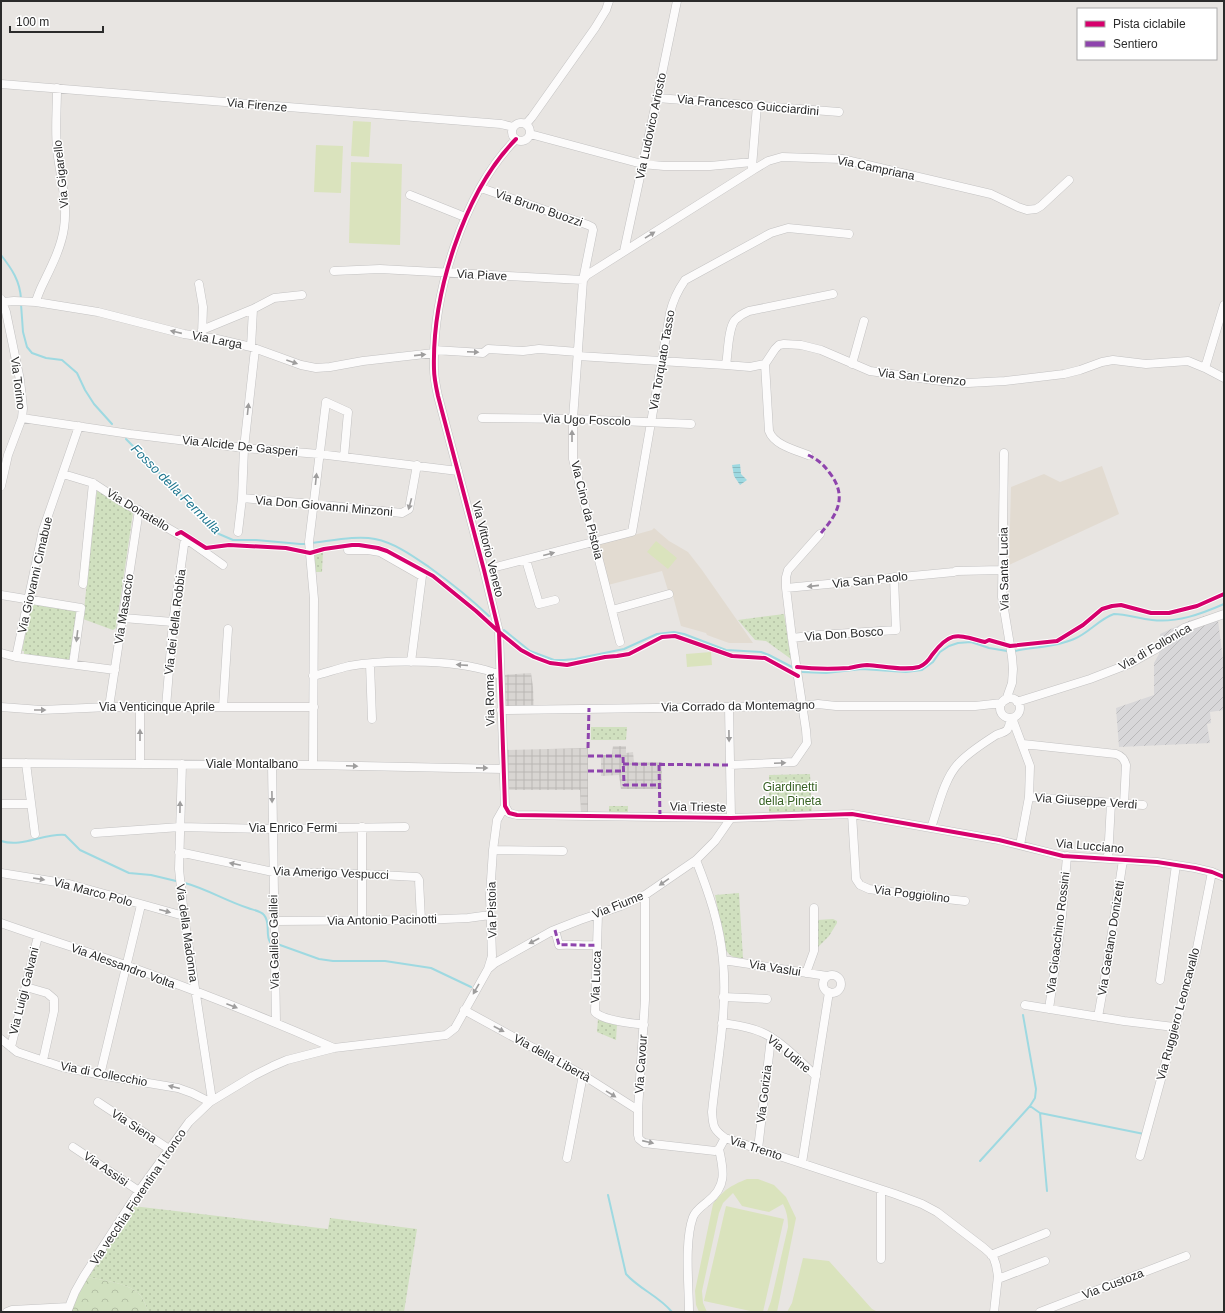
<svg xmlns="http://www.w3.org/2000/svg" width="1225" height="1313" viewBox="0 0 1225 1313" font-family="Helvetica,sans-serif">
  <style>
    .industrial { fill: url(#industrial-furrows) }
    .education { fill: #e2dbd1 }
    .green { fill: url(#green-dots) }
    .forest { fill: url(#forest-crowns) }
    .pitch { fill: #dae3bd }
    .plaza { fill: url(#plaza-grid) }
    .water { fill: url(#water-rules) }
    .lines { fill: none; stroke-linecap: round; stroke-linejoin: round }
    .stream { stroke: #9ed9e1; stroke-width: 2 }
    .minor-casing { stroke: #c3c2c2; stroke-width: 9 }
    .minor { stroke: #fcfbfb; stroke-width: 8 }
    .quiet { stroke: #8e44ad; stroke-width: 3; stroke-dasharray: 6 3; stroke-linecap: butt }
    .cycleway-casing { stroke: #fff; stroke-width: 6 }
    .cycleway { stroke: #d6006c; stroke-width: 4 }
    .oneway { fill: #9e9d9d }
    .labels { text-anchor: middle; dominant-baseline: central; stroke-width: 3; stroke-linejoin: round; paint-order: stroke }
    .street-label { font-size: 12px; fill: #2b2b2b; stroke: #fff }
    .park-label { font-size: 12px; fill: #376123; stroke: #fff }
    .water-label { font-size: 13px; font-style: italic; fill: #1c758e; stroke: #fff }
  </style>
  <defs>
    <pattern id="industrial-furrows" width="10" height="10" patternUnits="userSpaceOnUse"><rect width="10" height="10" fill="#d8d7d9"/><path d="M-1 1l2-2M0 10L10 0M9 11l2-2" fill="none" stroke="#bab9ba"/></pattern>
    <pattern id="green-dots" width="8" height="8" patternUnits="userSpaceOnUse"><rect width="8" height="8" fill="#d0e0bf"/><path d="M2 2h.1M6 6h.1" fill="none" stroke="#b3c0a4" stroke-width="1.8" stroke-linecap="round"/></pattern>
    <pattern id="forest-crowns" width="20" height="18" patternUnits="userSpaceOnUse"><rect width="20" height="18" fill="#d0e0bf"/><path d="M2 6a3 3 0 1 1 6 0M12 15a3 3 0 1 1 6 0" fill="none" stroke="#b3c0a4"/></pattern>
    <pattern id="plaza-grid" width="8" height="8" patternUnits="userSpaceOnUse"><rect width="8" height="8" fill="#d8d5d2"/><path d="M0 4h8M4 0v8" fill="none" stroke="#bab7b4"/></pattern>
    <pattern id="water-rules" width="6" height="5" patternUnits="userSpaceOnUse"><rect width="6" height="5" fill="#9ed9e1"/><path d="M0 2.5h6" fill="none" stroke="#88bac1"/></pattern>
  </defs>
  <rect width="100%" height="100%" fill="#e8e5e2"/>
  <path class="industrial" d="M1215 613 1218 620 1224 668V710L1210 712 1211 723 1207 724 1210 743 1119 747 1116 708 1154 695V663L1159 654 1160 634 1191 620Z"/>
  <path class="education" d="M1102 466 1119 514 1009 565 1011 487 1044 474 1060 482Z
    M654 528 669 541 688 552 702 570 753 643H729L707 635 706 633 681 626 673 596 670 597 662 571 608 585 598 545 652 530Z"/>
  <path class="green" d="M97 490 133 513 116 628 113 630 83 619Z
    M323 551 322 572H316L314 555Z
    M32 602 79 610 71 661 24 654V651H22Z
    M784 614 791 659 766 641 755 640 738 620Z
    M591 727H627L626 740H591Z
    M810 774 812 814 769 815V775Z
    M609 806H628V813H609Z
    M739 893 743 958C735 958 730 957 726 950L715 895Z
    M833 919 837 921V923L829 936 818 947 817 920Z
    M598 1019 617 1024 616 1040 597 1032Z
    M133 1206 328 1229 330 1218 417 1229 404 1312H148C146 1305 143 1297 138 1293 127 1283 102 1280 87 1277Z"/>
  <path class="forest" d="M87 1277C102 1280 127 1283 138 1293 143 1297 146 1305 148 1312H70Z"/>
  <path class="pitch" d="M353 121 371 122 369 157 351 156Z
    M316 145 343 146 341 193 314 192Z
    M351 162 402 164 400 245 349 243Z
    M656 541 677 558 668 569 647 552Z
    M711 652 712 665 687 667 686 654Z
    M747 1179H758L774 1185 786 1197 796 1218 777 1312H767L771 1301 788 1227C788 1219 787 1212 783 1204L769 1212 742 1206 733 1193 723 1203 719 1213 702 1291 703 1303 707 1312H699L696 1305 695 1291 713 1204C725 1189 730 1186 747 1179Z
    M726 1206 784 1219 763 1312H755L704 1301Z
    M803 1258 829 1261 872 1309 878 1312H787L792 1303Z"/>
  <path class="plaza" d="M531 673 533 687 534 713H503L502 675Z
    M613 746H626V753L633 752 634 762H662V789H621L619 775 601 776V755H612Z
    M588 748V812H581L580 790H507L504 750Z"/>
  <path class="water" d="M740 464 741 474 747 480 740 485 734 476 732 465Z"/>
  <g class="lines">
    <path class="stream" d="M1 255C12 269 20 281 21 299
      M21 304 23 332 27 347 32 353 46 358 62 360 77 373 85 390 94 404 112 424
      M126 439 219 534 233 540H256L300 544H307
      M311 543C330 541 357 535 375 539 395 543 413 556 429 567 450 582 470 598 489 616
      M504 630 530 651 554 660H564L575 659 624 649 657 634 674 632 684 634 726 650 761 652 769 655 792 667
      M1015 651C1034 647 1056 647 1074 639 1089 633 1099 619 1114 614 1127 614 1139 619 1152 620 1177 623 1201 614 1224 604
      M802 672 826 673 862 669 906 672 922 670 933 662 940 652 949 646 958 643 971 642 989 648 1007 651
      M1 841C22 848 44 833 65 835L80 850 129 873 151 875 176 881
      M185 883C207 889 226 901 248 908 253 910 261 911 264 915 271 923 265 934 270 942
      M280 945 319 959 333 961H385L431 968 471 987
      M1030 1106 1040 1113 1144 1134
      M1040 1113 1047 1191
      M980 1161 1030 1106 1035 1098 1036 1089 1023 1015
      M608 1195 626 1274C639 1289 659 1296 672 1312"/>
    <defs>
      <path id="minor" d="M1 84 501 124 513 127
        M657 98 839 112
        M512 132a9 9 0 1 1 18 0a9 9 0 1 1-18 0Z
        M526 124 532 117 595 28 606 10 609 1
        M530 134 642 164 664 166H710L752 162
        M516 139C463 193 432 295 434 369 434 378 436 387 438 396L484 570 499 632 505 806 509 813 517 815 731 818 852 814 999 840 1063 856 1157 862 1195 868 1212 872 1224 877
        M752 167 757 105
        M481 188 588 225 592 227 593 230 583 280 573 419V459L620 642
        M410 195 465 217
        M624 251 657 98 677 1
        M334 271 380 269 583 280
        M583 280 587 275 753 170 768 161 782 157 842 159 991 194 1018 207 1027 210 1036 209 1041 206 1069 180
        M199 284 203 307 202 335
        M3 302 14 301 36 302 98 312 184 334 217 339 251 347 301 365 316 368 330 367 363 361 434 353
        M36 302C37 297 39 293 41 288 50 269 61 249 64 228 68 202 60 176 57 149 55 129 57 109 57 88
        M1224 305 1205 368 1224 378
        M202 330 253 309
        M251 347 253 309 274 298 302 295
        M434 350 483 353 488 349 523 351 539 349 578 352
        M578 356 726 365 750 367 765 364
        M852 364 864 321
        M726 365C728 354 728 328 735 320 739 316 744 313 749 311L833 294
        M22 418 130 434 244 448 319 454 458 471
        M482 418 573 419 691 424
        M1004 453 1002 597 1012 657 1013 669 1012 683 1006 700
        M808 455C795 450 774 445 769 431L765 364 775 349 779 345 784 344 801 345 821 350 870 371 948 382 968 383 1005 381 1064 374 1080 370 1102 362 1113 360 1146 364 1188 361 1205 368
        M63 474 93 483 119 500 185 538 223 565
        M1 486 8 455 22 418 23 408 20 380 6 312 1 299
        M242 498 313 504 402 513 409 509 417 465
        M238 532 242 498 244 448 255 349
        M348 550H368L380 552 422 576 411 662
        M526 560 539 604 555 600
        M484 570 632 532 670 313C673 300 678 290 685 280L771 233 788 228 849 234
        M956 571 1002 570
        M83 584 93 483
        M786 588 954 572
        M1 595 81 608 73 664
        M612 610 669 594
        M123 618 173 622
        M792 638 819 635 896 630 894 577
        M1 653 16 657 115 670
        M16 657 43 530 79 426
        M370 664 372 719
        M313 676C325 673 337 669 349 666 388 659 463 659 500 675
        M1000 708a10 10 0 1 1 20 0a10 10 0 1 1-20 0Z
        M1017 702 1090 679 1129 664 1156 649 1184 628 1224 614
        M1 707 41 710 109 707H314
        M109 707 139 510
        M166 707 173 622 185 538
        M223 707 228 629
        M729 707 731 818
        M501 710 803 706 818 704 836 706H975L1002 703
        M1012 718 1030 766 1029 797 1020 845
        M1023 744 1116 754C1122 756 1124 759 1126 765L1124 804
        M1 763 313 765 503 769
        M26 763 35 834
        M140 763V707
        M182 764 179 869 184 916 212 1100
        M272 764 276 1023
        M313 765 314 599 309 542 326 402 348 412 344 457
        M730 765 794 762 807 743 806 730 792 638 786 588V577L788 570 820 534
        M1029 797 1143 805
        M1 804H31
        M852 814 856 879 860 885 869 889 919 896 965 901
        M931 828C938 808 944 778 959 763 968 753 985 742 996 735 1000 733 1004 733 1007 730 1010 726 1010 722 1010 718
        M95 833 180 827 273 829 405 827
        M493 850 563 851
        M179 852 273 872 362 874 417 877 419 880 421 920
        M1108 859 1111 803
        M696 860C709 893 720 925 723 960 728 1010 717 1062 712 1112 713 1126 713 1129 725 1138L895 1194 922 1204 937 1212 984 1248 993 1256 996 1265 998 1276 994 1312
        M1 873 69 884 184 916
        M645 895V1000L638 1110V1135L639 1139 644 1143 715 1151 719 1149 725 1138
        M598 914 595 1012C603 1021 632 1023 644 1025
        M274 921 421 920 468 918 490 915
        M362 921V827
        M1 923C43 938 86 951 128 966 197 991 266 1018 334 1048
        M555 930 559 945C572 944 584 946 597 945
        M723 960 827 976
        M488 969 495 963 552 931 580 920 621 906 645 895 696 860 715 841 731 818
        M806 973 814 951V908
        M823 984a9 9 0 1 1 18 0a9 9 0 1 1-18 0Z
        M1160 980 1176 865
        M26 987 47 993 54 999V1011L43 1060
        M723 997 767 999
        M1025 1005 1124 1021 1174 1027
        M1049 1009 1062 916 1067 856
        M464 1010 583 1075 638 1110
        M1098 1017 1105 978 1123 860
        M722 1023C735 1025 748 1026 761 1032 780 1040 800 1061 816 1076
        M1 1039 17 1052 62 1067 112 1077 178 1088 192 1093 210 1102
        M11 1047 38 936
        M100 1075 141 905
        M98 1102 169 1149
        M73 1147 139 1191
        M758 1149 771 1038
        M1140 1156 1197 948 1212 872
        M567 1158 583 1075
        M802 1163 829 992
        M881 1190V1259
        M991 1255 1046 1233
        M998 1279 1045 1261
        M7 1312 12 1310 69 1307
        M67 1312 75 1292 84 1276 139 1191 189 1122 210 1102 253 1076 273 1066 287 1060 334 1048 446 1035 455 1028 488 969 492 956 490 895 493 850 497 820 505 806
        M689 1312C689 1285 684 1242 693 1217 695 1211 702 1206 707 1202 727 1187 724 1171 719 1149
        M1040 1312 1186 1256"/>
    </defs>
    <use href="#minor" class="minor-casing"/>
    <use href="#minor" class="minor"/>
    <path class="quiet" d="M808 455C817 459 823 464 829 472 848 496 838 514 820 534
      M588 748 589 708
      M588 756H623L624 785H659
      M623 764 730 765
      M659 765 660 817
      M588 771H624
      M555 930 559 945C572 944 584 946 597 945"/>
    <defs>
      <path id="cycleway" d="M516 139C463 193 432 295 434 369 434 378 436 387 438 396L484 570 499 632 505 806 509 813 517 815 731 818 852 814 999 840 1063 856 1157 862 1195 868 1212 872 1224 877
        M177 534 181 532 206 548 229 545 286 548 310 553 324 549 352 545H359L378 548 387 551 433 576 476 611 499 632 521 650 534 657 550 663 567 665 605 657 617 656 629 654 662 637 675 636 732 656 765 658 798 676
        M797 667C814 669 831 669 849 668 855 667 861 665 867 665 883 666 903 671 919 667 924 665 929 660 932 655 951 630 957 635 985 642L989 640 1010 646 1057 641 1083 625 1102 609 1112 606 1121 605 1151 613H1169L1197 606 1224 594"/>
    </defs>
    <use href="#cycleway" class="cycleway-casing"/>
    <use href="#cycleway" class="cycleway"/>
  </g>
  <defs><path id="oneway-solid" d="M-6-.8H1V-3.2L6.5 0L1 3.2V.8H-6Z"/></defs>
  <g class="oneway">
    <use href="#oneway-solid" transform="translate(650 235) rotate(-32)"/>
    <use href="#oneway-solid" transform="translate(176 332) rotate(-167)"/>
    <use href="#oneway-solid" transform="translate(473 352) rotate(2)"/>
    <use href="#oneway-solid" transform="translate(420 355) rotate(-6)"/>
    <use href="#oneway-solid" transform="translate(292 362) rotate(19)"/>
    <use href="#oneway-solid" transform="translate(248 409) rotate(-84)"/>
    <use href="#oneway-solid" transform="translate(572 436) rotate(-90)"/>
    <use href="#oneway-solid" transform="translate(316 479) rotate(-84)"/>
    <use href="#oneway-solid" transform="translate(410 504) rotate(105)"/>
    <use href="#oneway-solid" transform="translate(549 554) rotate(-15)"/>
    <use href="#oneway-solid" transform="translate(813 586) rotate(174)"/>
    <use href="#oneway-solid" transform="translate(77 636) rotate(97)"/>
    <use href="#oneway-solid" transform="translate(462 665) rotate(-176)"/>
    <use href="#oneway-solid" transform="translate(40 710)"/>
    <use href="#oneway-solid" transform="translate(140 735) rotate(-90)"/>
    <use href="#oneway-solid" transform="translate(729 736) rotate(89)"/>
    <use href="#oneway-solid" transform="translate(780 763) rotate(-2)"/>
    <use href="#oneway-solid" transform="translate(352 766) rotate(2)"/>
    <use href="#oneway-solid" transform="translate(482 768) rotate(1)"/>
    <use href="#oneway-solid" transform="translate(272 797) rotate(89)"/>
    <use href="#oneway-solid" transform="translate(180 807) rotate(-89)"/>
    <use href="#oneway-solid" transform="translate(235 864) rotate(-168)"/>
    <use href="#oneway-solid" transform="translate(39 879) rotate(9)"/>
    <use href="#oneway-solid" transform="translate(664 882) rotate(145)"/>
    <use href="#oneway-solid" transform="translate(165 911) rotate(15)"/>
    <use href="#oneway-solid" transform="translate(534 941) rotate(152)"/>
    <use href="#oneway-solid" transform="translate(476 989) rotate(120)"/>
    <use href="#oneway-solid" transform="translate(232 1006) rotate(21)"/>
    <use href="#oneway-solid" transform="translate(499 1029) rotate(28)"/>
    <use href="#oneway-solid" transform="translate(174 1087) rotate(-166)"/>
    <use href="#oneway-solid" transform="translate(611 1094) rotate(32)"/>
    <use href="#oneway-solid" transform="translate(648 1142) rotate(13)"/>
  </g>
  <g class="labels">
    <g class="street-label">
      <text transform="translate(257 105) rotate(5)">Via Firenze</text>
      <text transform="translate(748 105) rotate(5)">Via Francesco Guicciardini</text>
      <text transform="translate(651 126) rotate(-78)">Via Ludovico Ariosto</text>
      <text transform="translate(876 168) rotate(12)">Via Campriana</text>
      <text transform="translate(61 174) rotate(-96)">Via Gigarello</text>
      <text transform="translate(539 208) rotate(19)">Via Bruno Buozzi</text>
      <text transform="translate(482 275) rotate(3)">Via Piave</text>
      <text transform="translate(217 340) rotate(11)">Via Larga</text>
      <text transform="translate(662 360) rotate(-80)">Via Torquato Tasso</text>
      <text transform="translate(922 377) rotate(6)">Via San Lorenzo</text>
      <text transform="translate(18 383) rotate(83)">Via Torino</text>
      <text transform="translate(587 420) rotate(2)">Via Ugo Foscolo</text>
      <text transform="translate(240 446) rotate(6)">Via Alcide De Gasperi</text>
      <text transform="translate(324 506) rotate(5)">Via Don Giovanni Minzoni</text>
      <text transform="translate(138 510) rotate(31)">Via Donatello</text>
      <text transform="translate(587 510) rotate(76)">Via Cino da Pistoia</text>
      <text transform="translate(488 549) rotate(76)">Via Vittorio Veneto</text>
      <text transform="translate(1004 569) rotate(-91)">Via Santa Lucia</text>
      <text transform="translate(35 575) rotate(-77)">Via Giovanni Cimabue</text>
      <text transform="translate(870 580) rotate(-6)">Via San Paolo</text>
      <text transform="translate(124 609) rotate(-81)">Via Masaccio</text>
      <text transform="translate(175 622) rotate(-83)">Via dei della Robbia</text>
      <text transform="translate(844 634) rotate(-4)">Via Don Bosco</text>
      <text transform="translate(1155 647) rotate(-30)">Via di Follonica</text>
      <text transform="translate(490 700) rotate(-91)">Via Roma</text>
      <text transform="translate(738 706) rotate(-1)">Via Corrado da Montemagno</text>
      <text x="157" y="707">Via Venticinque Aprile</text>
      <text x="252" y="764">Viale Montalbano</text>
      <text transform="translate(1086 801) rotate(4)">Via Giuseppe Verdi</text>
      <text transform="translate(698 807) rotate(1)">Via Trieste</text>
      <text x="293" y="828">Via Enrico Fermi</text>
      <text transform="translate(1090 846) rotate(5)">Via Lucciano</text>
      <text transform="translate(331 873) rotate(2)">Via Amerigo Vespucci</text>
      <text transform="translate(93 892) rotate(15)">Via Marco Polo</text>
      <text transform="translate(912 894) rotate(7)">Via Poggiolino</text>
      <text transform="translate(618 905) rotate(-22)">Via Fiume</text>
      <text transform="translate(492 910) rotate(-91)">Via Pistoia</text>
      <text transform="translate(382 920) rotate(-1)">Via Antonio Pacinotti</text>
      <text transform="translate(187 933) rotate(82)">Via della Madonna</text>
      <text transform="translate(1058 933) rotate(-83)">Via Gioacchino Rossini</text>
      <text transform="translate(1111 938) rotate(-81)">Via Gaetano Donizetti</text>
      <text transform="translate(274 942) rotate(-91)">Via Galileo Galilei</text>
      <text transform="translate(123 966) rotate(20)">Via Alessandro Volta</text>
      <text transform="translate(775 968) rotate(9)">Via Vaslui</text>
      <text transform="translate(596 977) rotate(-88)">Via Lucca</text>
      <text transform="translate(24 991) rotate(-76)">Via Luigi Galvani</text>
      <text transform="translate(1178 1014) rotate(-75)">Via Ruggiero Leoncavallo</text>
      <text transform="translate(789 1054) rotate(39)">Via Udine</text>
      <text transform="translate(552 1058) rotate(29)">Via della Libertà</text>
      <text transform="translate(641 1064) rotate(-86)">Via Cavour</text>
      <text transform="translate(104 1074) rotate(11)">Via di Collecchio</text>
      <text transform="translate(764 1094) rotate(-83)">Via Gorizia</text>
      <text transform="translate(134 1126) rotate(33)">Via Siena</text>
      <text transform="translate(756 1148) rotate(18)">Via Trento</text>
      <text transform="translate(106 1169) rotate(34)">Via Assisi</text>
      <text transform="translate(138 1197) rotate(-56)">Via vecchia Fiorentina I tronco</text>
      <text transform="translate(1113 1284) rotate(-21)">Via Custoza</text>
    </g>
    <g class="park-label">
      <text x="790" y="787">Giardinetti<tspan x="790" dy="14">della Pineta</tspan></text>
    </g>
    <g class="water-label">
      <text transform="translate(176 489) rotate(45)">Fosso della Fermulla</text>
    </g>
  </g>
  <rect width="1225" height="1313" fill="none" stroke="#2b2b2b" stroke-width="4"/>
  <rect x="1077" y="8" width="140" height="52" fill="#ffffff" stroke="#aaaaaa"/>
  <rect x="1085" y="21" width="20" height="6" fill="#d6006c" stroke="#aaaaaa"/>
  <text x="1113" y="28" font-size="12" fill="#2b2b2b">Pista ciclabile</text>
  <rect x="1085" y="41" width="20" height="6" fill="#8e44ad" stroke="#aaaaaa"/>
  <text x="1113" y="48" font-size="12" fill="#2b2b2b">Sentiero</text>
  <path d="M10 26v6h93v-6" fill="none" stroke="#2b2b2b" stroke-width="2"/>
  <text x="16" y="26" font-size="12" fill="#2b2b2b" stroke="#ffffff" stroke-width="3" paint-order="stroke">100 m</text>
</svg>
